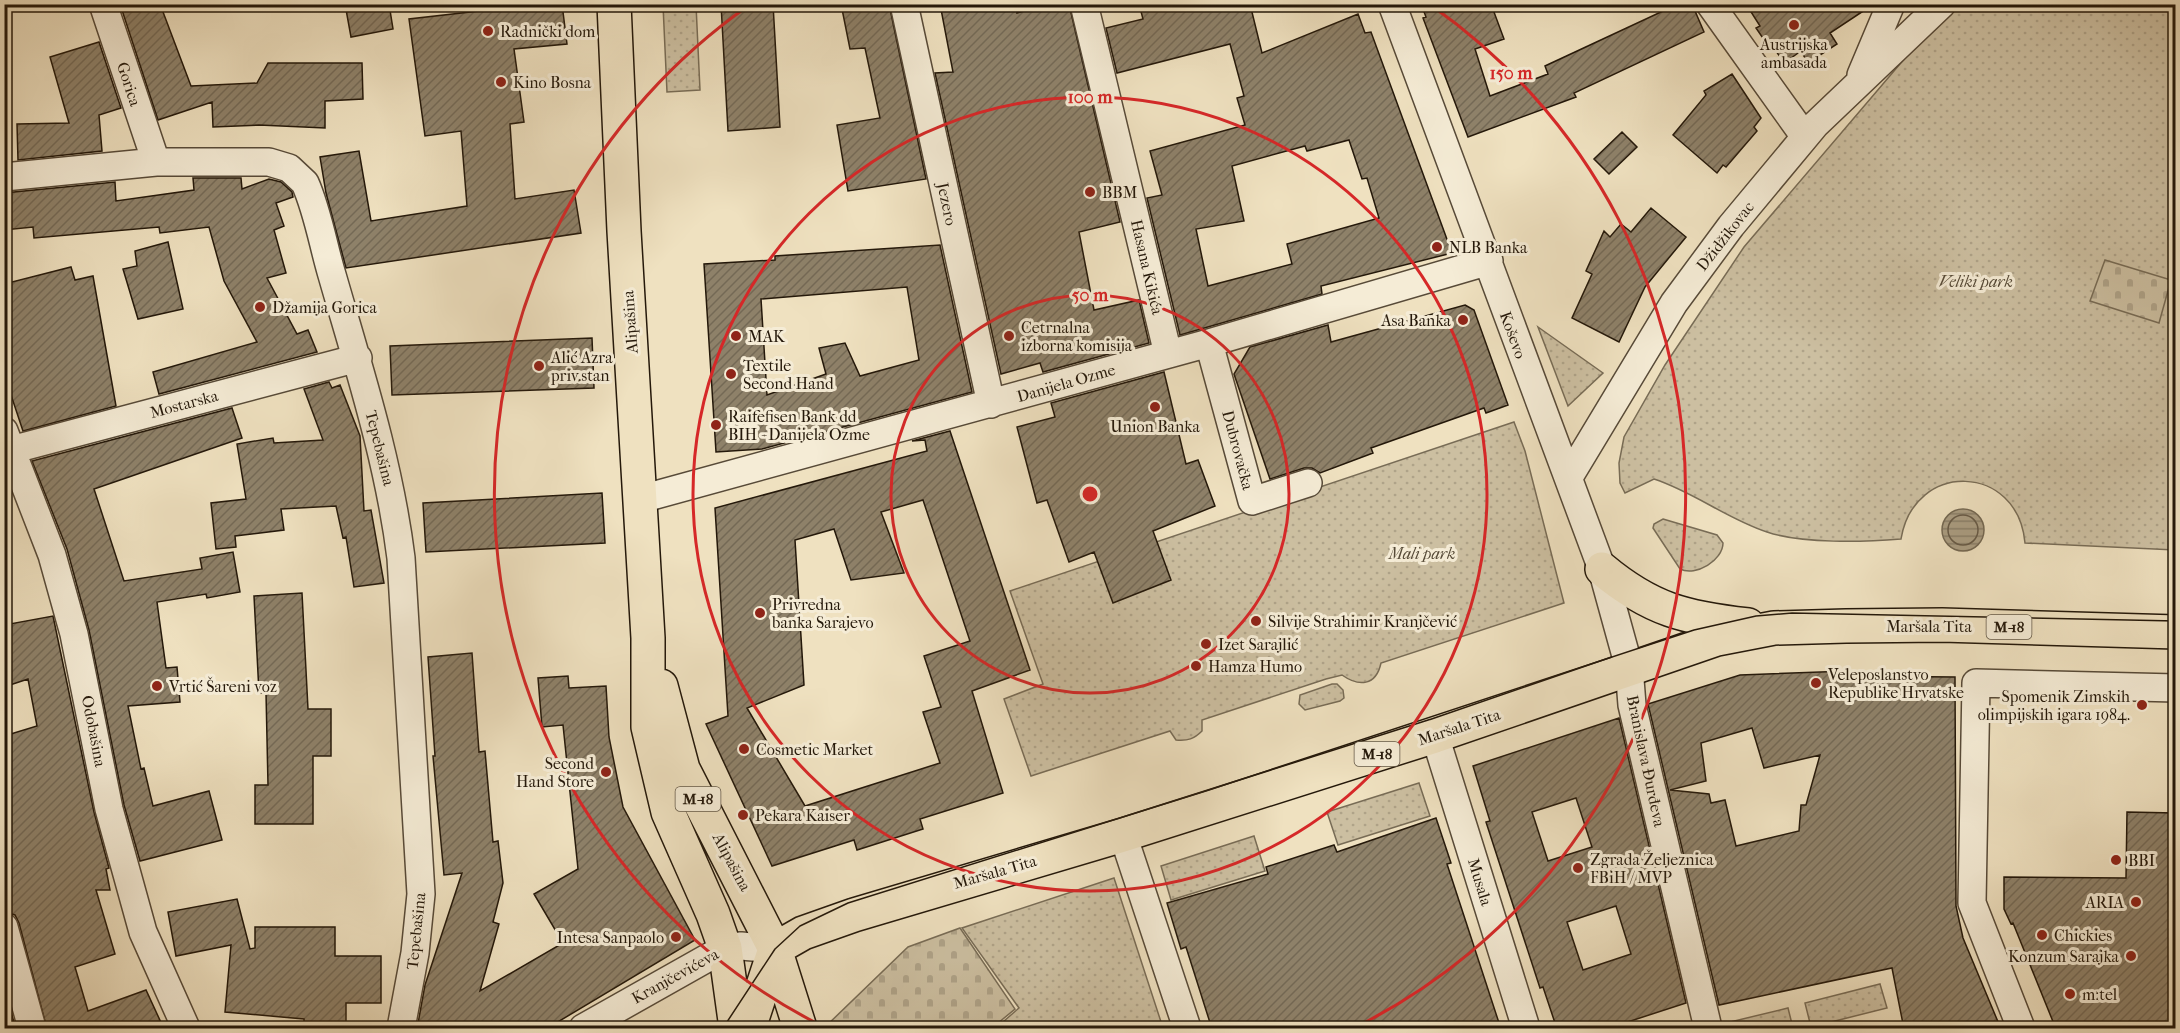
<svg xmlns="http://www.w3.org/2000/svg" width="2180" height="1033" viewBox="0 0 2180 1033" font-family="'IM FELL French Canon',serif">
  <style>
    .grass { fill: url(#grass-dots); stroke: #786c56; stroke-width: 1.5 }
    .cemetery { fill: url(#cemetery-stones); stroke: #786c56; stroke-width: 1.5 }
    .water { fill: url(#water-rules); stroke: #746852; stroke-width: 1.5 }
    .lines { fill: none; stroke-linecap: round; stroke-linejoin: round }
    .shore { stroke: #675a46; stroke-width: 1.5 }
    .building { fill: url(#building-hatch); stroke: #24180a; stroke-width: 1.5; fill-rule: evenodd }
    .minor-casing { stroke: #574a38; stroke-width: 30 }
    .major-casing { stroke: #24180a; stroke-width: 36 }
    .minor { stroke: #f5ecd6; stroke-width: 27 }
    .major { stroke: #efe1c0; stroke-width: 33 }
    .tram { stroke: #24180a; stroke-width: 1.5 }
    .ring { fill: none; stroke: #d62828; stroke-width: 3 }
    .poi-dot { fill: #8f2418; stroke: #f5ecd6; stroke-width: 2 }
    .labels { text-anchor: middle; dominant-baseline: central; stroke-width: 6; stroke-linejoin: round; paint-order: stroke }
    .shield { fill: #f5ecd6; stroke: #635847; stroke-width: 1.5 }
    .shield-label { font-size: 15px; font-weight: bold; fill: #24180a }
    .poi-label { font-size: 16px; fill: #24180a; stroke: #f5ecd6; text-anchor: start }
    .street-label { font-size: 16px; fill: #24180a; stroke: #f5ecd6 }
    .park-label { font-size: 16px; font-style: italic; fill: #564a37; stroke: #f5ecd6 }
    .centre { fill: #d62828; stroke: #f5ecd6; stroke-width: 3 }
    .ring-label { font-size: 18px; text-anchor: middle; font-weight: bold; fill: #d62828; stroke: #f5ecd6; stroke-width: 6; stroke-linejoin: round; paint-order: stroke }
  </style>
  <defs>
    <pattern id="grass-dots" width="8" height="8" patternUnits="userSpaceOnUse" patternTransform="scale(1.5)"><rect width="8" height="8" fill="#ccbfa1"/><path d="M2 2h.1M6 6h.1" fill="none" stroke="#afa389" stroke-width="1.8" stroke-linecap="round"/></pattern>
    <pattern id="cemetery-stones" width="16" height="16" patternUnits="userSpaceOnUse" patternTransform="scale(1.5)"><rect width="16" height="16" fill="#ccbfa1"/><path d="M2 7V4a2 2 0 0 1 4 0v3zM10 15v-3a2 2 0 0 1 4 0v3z" fill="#afa389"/></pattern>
    <pattern id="water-rules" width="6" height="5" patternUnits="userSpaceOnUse" patternTransform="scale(1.5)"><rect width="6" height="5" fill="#aa9d82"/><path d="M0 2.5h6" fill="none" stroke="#8a7f69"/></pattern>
    <pattern id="building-hatch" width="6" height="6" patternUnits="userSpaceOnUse" patternTransform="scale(1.5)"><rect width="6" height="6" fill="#8e8169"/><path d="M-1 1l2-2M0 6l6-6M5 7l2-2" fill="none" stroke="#746955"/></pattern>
  </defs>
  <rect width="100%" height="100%" fill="#efe1c0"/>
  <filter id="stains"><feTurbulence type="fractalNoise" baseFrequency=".00333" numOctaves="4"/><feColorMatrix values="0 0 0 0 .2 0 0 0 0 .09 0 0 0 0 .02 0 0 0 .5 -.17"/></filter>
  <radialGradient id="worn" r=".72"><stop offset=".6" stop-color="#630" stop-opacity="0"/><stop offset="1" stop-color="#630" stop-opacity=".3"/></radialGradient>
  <path class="grass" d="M663 5H696L700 90 667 92Z
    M1956 5H2175V550L2025 543C2018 463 1914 460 1901 539 1864 542 1802 544 1767 532 1727 519 1694 492 1654 479L1625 493 1620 483 1619 463 1624 437 1665 365 1744 247 1917 44Z
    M1538 327 1603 373 1568 406Z
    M1514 422 1525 451 1564 603 1381 663C1376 686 1359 687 1342 675L1326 679 1202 720V731C1194 739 1188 741 1176 740L1170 731 1031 776 1004 699 1043 684 1010 591Z
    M1663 519 1717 535 1723 543C1723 560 1696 577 1680 569L1653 528 1654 524Z
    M1332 684H1337L1343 690 1344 698 1340 701 1305 710 1299 704 1300 695Z
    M1419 783 1430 816 1338 845 1327 812Z
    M1254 836 1265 871 1171 900 1161 866Z
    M1114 878 1163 1028H996L1019 1008 962 928Z
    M1880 984 1887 1008 1811 1027 1805 1003Z
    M1788 1008 1793 1028H1728L1726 1023Z"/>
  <path class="cemetery" d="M2105 260 2171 280 2159 323 2090 301Z
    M960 928 1015 1009 992 1028H824L908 947Z"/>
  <path class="water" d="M1942 530a21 21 0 1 1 42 0a21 21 0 1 1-42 0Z"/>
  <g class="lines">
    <path class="shore" d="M1948 530a15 15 0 1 1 30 0a15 15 0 1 1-30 0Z"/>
  </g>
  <path class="building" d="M120 4H160L191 86 257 83 268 63H362L363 99 325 101V128L259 125 213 127 212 102 158 120Z
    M345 4H389L393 29 351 37Z
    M540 4H562L567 44 514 49 524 122 510 124 515 199 574 190 581 233 346 268 326 193 320 157 359 151 371 221 467 206 461 131 425 136 409 19Z
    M721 4H773L780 127 728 131Z
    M841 4H889L926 179 848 191 837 125 880 118 865 48 850 49Z
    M940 4H1017V13L1048 4H1069L1120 222 1079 232 1094 310 1139 300 1149 343 1043 372 1040 363 1001 374 935 73 953 72Z
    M1139 4H1250L1262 53 1358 14 1365 33 1371 32 1452 253 1321 286 1322 294 1180 335 1147 198 1162 195 1150 151 1245 125 1237 98 1244 96 1230 44 1117 73 1106 28 1143 19ZM1349 140 1362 179 1367 178 1379 218 1287 244 1292 264 1208 286 1196 229 1244 221 1232 166 1305 146 1307 151Z
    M1421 4H1491L1504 39 1475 49 1490 96 1548 74 1545 66 1678 4H1692L1704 32 1574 93 1576 97 1468 137 1423 18 1426 17Z
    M1746 4H1874L1830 33 1837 44 1808 63 1801 51 1784 63 1772 45 1769 47 1756 28 1760 26Z
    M99 42 121 108 99 115 102 151 18 160 17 124 69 123 50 57Z
    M1732 74 1761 118 1754 127 1757 131 1726 167 1723 165 1717 173 1673 135 1706 95 1704 91Z
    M1622 132 1637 147 1609 174 1594 159Z
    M193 178H241L242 189 269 179 281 182 292 192 293 197 276 203 284 226 274 230 286 273 267 278 297 334 308 330 317 352 159 394 153 372 257 342 224 281 209 227 160 233 159 227 34 238 33 227 4 230V193L115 182 116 201 194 190Z
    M1651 208 1686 237 1645 287 1619 342 1572 318 1592 274 1586 271 1604 231 1610 237 1621 224 1631 232Z
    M168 242 183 309 138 319 123 269 137 266 135 251Z
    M940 245 972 392 762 449 716 452 704 264 775 260V256ZM907 287 919 360 860 376 845 343 819 348 826 374 767 395 761 299Z
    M71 267 75 280 93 276 116 406 23 431 4 374V284Z
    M1465 305 1474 310 1508 405 1486 413 1484 408 1371 448 1373 453 1320 473 1312 468H1304L1270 479 1234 374 1250 347 1328 325 1331 342Z
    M592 338 594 388 392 395 390 346Z
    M1164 372 1186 464 1198 460 1215 506 1153 531 1171 580 1113 603 1094 552 1069 562 1047 500 1037 503 1017 427 1055 417 1051 403Z
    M329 382 332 388 340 385 360 436 364 511 371 510 384 583 354 587 346 537 343 538 336 506 281 509 284 530 235 536 236 547 216 549 211 503 246 499 237 444 273 438 274 443 323 440 304 389Z
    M232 408 242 438 94 489 124 581 202 569 200 558 233 552 240 592 207 598 206 594 157 602 166 668 177 667 180 702 128 706 141 769 144 768 153 806 209 791 222 840 140 861 124 805 89 630 67 549 32 461Z
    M950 431 1030 670 972 691 1003 793 920 819 923 829 857 850 854 840 772 866 706 724 728 716 715 508 927 451 925 440 912 441ZM923 500 970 641 924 656 941 707 923 712 940 763 805 806 747 708 804 685 795 540 834 529 851 580 904 573 881 512Z
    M602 493 605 543 426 552 423 503Z
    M302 593 308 709H331V756H313V824H255V785H268L266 693H259L254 596Z
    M53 616 94 812 109 868 106 869 110 890H96L115 954 75 967 88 1011 146 990 164 1029H47L19 923 15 915 4 912V736L37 726 28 679 4 687V625Z
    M472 653 479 752 485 751 493 842 498 841 503 883 493 922 499 924 480 991 563 943 534 894 578 869 563 725 542 727 538 678 568 676 569 688 606 686 609 737 623 807 695 940 546 1029H417L425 985 462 873 444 875 433 756H435L428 657Z
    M1848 671V676L1955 677 1956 906 1963 938 2001 1029H1904L1892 968 1719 1005 1648 704 1740 675ZM1752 728 1764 768 1820 755 1806 805H1801L1799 831 1736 846 1725 800 1711 803 1709 794 1670 790 1706 781 1701 743Z
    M1619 718 1686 1003 1606 1029H1557L1543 987 1540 988 1486 822 1490 821 1473 766ZM1576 798 1592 847 1548 861 1532 812ZM1616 906 1631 954 1583 970 1567 922Z
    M2127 812 2175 813V1029H2056L2013 923 2011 924 2004 909V877L2126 878Z
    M1436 818 1451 863 1447 864 1501 1029H1212L1186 947 1181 949 1167 903 1268 874 1266 867 1334 845 1337 852Z
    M237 899 250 949 255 948V927H335V956H381V1003H346V1029H304V1019L225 1012 231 945 176 956 168 912Z
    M4 988 16 1029H4Z"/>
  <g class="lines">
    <defs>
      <path id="minor" d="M103 4 156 162
        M904 4 991 404
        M1084 4 1168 354
        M1392 4 1602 569 1629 667 1632 705 1708 1028
        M1710 4 1805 137
        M1861 75 1891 4
        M4 177 156 162H269L289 168 305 183C318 212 323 245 332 275 359 369 389 461 401 558L421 894 415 953 401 1028
        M1209 343 1252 501 1308 483
        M4 431 52 555 74 634 109 809 143 932 186 1028
        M11 450 358 358
        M1569 477 1674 303 1731 226 1815 125 1942 4
        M641 499 1209 343 1489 261
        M1435 736 1526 1028
        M1123 835 1187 1028
        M4 927 32 1028
        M583 1028 725 948 741 946 775 949
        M2021 1028 1972 903 1976 683 2176 688"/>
      <path id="major" d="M614 4 624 231 648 638V727L668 812 713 914 725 948 736 1028
        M1602 569C1651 610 1686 618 1748 625
        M661 686 683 769 775 949 800 1028
        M749 1028 775 949 803 933 854 915 1123 835 1435 736 1717 639 1774 628 1846 626 1942 625 2176 632"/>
    </defs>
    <use href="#minor" class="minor-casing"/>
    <use href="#major" class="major-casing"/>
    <use href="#minor" class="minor"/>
    <use href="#major" class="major"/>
    <path class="tram" d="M723 1028 775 949 800 926 848 903 1209 790 1694 630 1756 616 1792 613 2176 621"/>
  </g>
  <g class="ring">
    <circle cx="1090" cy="494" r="199"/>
    <circle cx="1090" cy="494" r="397"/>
    <path d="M824 1027A596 596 0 0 1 748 6M1432 6A596 596 0 0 1 1356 1027"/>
  </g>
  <g class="poi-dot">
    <circle cx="1794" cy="25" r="6"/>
    <circle cx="488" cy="31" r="6"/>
    <circle cx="501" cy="82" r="6"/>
    <circle cx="1090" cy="192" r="6"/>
    <circle cx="1437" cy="247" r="6"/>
    <circle cx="260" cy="307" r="6"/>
    <circle cx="1463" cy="320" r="6"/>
    <circle cx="736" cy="336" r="6"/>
    <circle cx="1009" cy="336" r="6"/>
    <circle cx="539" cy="366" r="6"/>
    <circle cx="731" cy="374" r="6"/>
    <circle cx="1155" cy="407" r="6"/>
    <circle cx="716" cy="425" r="6"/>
    <circle cx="760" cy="613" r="6"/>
    <circle cx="1256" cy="621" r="6"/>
    <circle cx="1206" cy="644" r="6"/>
    <circle cx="1196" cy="666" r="6"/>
    <circle cx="1816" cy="683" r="6"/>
    <circle cx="157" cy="686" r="6"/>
    <circle cx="2142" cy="705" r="6"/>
    <circle cx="744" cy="749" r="6"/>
    <circle cx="606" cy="772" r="6"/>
    <circle cx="743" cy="815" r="6"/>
    <circle cx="2116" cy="860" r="6"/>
    <circle cx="1578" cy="868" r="6"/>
    <circle cx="2136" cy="902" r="6"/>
    <circle cx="2042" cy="935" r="6"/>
    <circle cx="676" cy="937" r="6"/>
    <circle cx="2131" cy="956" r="6"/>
    <circle cx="2070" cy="994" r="6"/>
  </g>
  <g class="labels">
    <g class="shield">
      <rect x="1986.5" y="615" width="45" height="24" rx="4.5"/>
      <rect x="1354.5" y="742" width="45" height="24" rx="4.5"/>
      <rect x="675.5" y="787" width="45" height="24" rx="4.5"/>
    </g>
    <g class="shield-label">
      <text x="2009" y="627">M-18</text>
      <text x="1377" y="754">M-18</text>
      <text x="698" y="799">M-18</text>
    </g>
    <g class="poi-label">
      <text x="500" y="31">Radnički dom</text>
      <text x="1794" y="44" text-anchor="middle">Austrijska<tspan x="1794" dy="18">ambasada</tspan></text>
      <text x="513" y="82">Kino Bosna</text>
      <text x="1102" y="192">BBM</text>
      <text x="1449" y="247">NLB Banka</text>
      <text x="272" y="307">Džamija Gorica</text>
      <text x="1451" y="320" text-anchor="end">Asa Banka</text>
      <text x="1021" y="327">Cetrnalna<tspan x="1021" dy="18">izborna komisija</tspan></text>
      <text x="748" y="336">MAK</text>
      <text x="551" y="357">Alić Azra<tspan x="551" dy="18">priv.stan</tspan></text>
      <text x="743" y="365">Textile<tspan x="743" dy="18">Second Hand</tspan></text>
      <text x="728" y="416">Raifefisen Bank dd<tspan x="728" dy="18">BIH - Danijela Ozme</tspan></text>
      <text x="1155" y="426" text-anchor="middle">Union Banka</text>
      <text x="772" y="604">Privredna<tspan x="772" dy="18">banka Sarajevo</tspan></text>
      <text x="1268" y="621">Silvije Strahimir Kranjčević</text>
      <text x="1218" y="644">Izet Sarajlić</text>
      <text x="1208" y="666">Hamza Humo</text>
      <text x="1828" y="674">Veleposlanstvo<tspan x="1828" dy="18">Republike Hrvatske</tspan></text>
      <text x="169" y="686">Vrtić Šareni voz</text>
      <text x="2130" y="696" text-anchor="end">Spomenik Zimskih<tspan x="2130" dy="18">olimpijskih igara 1984.</tspan></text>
      <text x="756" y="749">Cosmetic Market</text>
      <text x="594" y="763" text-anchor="end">Second<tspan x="594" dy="18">Hand Store</tspan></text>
      <text x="755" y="815">Pekara Kaiser</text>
      <text x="1590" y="859">Zgrada Željeznica<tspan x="1590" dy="18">FBiH / MVP</tspan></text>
      <text x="2128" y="860">BBI</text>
      <text x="2124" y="902" text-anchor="end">ARIA</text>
      <text x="2054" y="935">Chickies</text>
      <text x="664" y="937" text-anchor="end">Intesa Sanpaolo</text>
      <text x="2119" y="956" text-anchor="end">Konzum Sarajka</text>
      <text x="2082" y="994">m:tel</text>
    </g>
    <g class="street-label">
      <text transform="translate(129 84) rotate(72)">Gorica</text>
      <text transform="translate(947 204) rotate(78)">Jezero</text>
      <text transform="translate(1725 236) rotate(-52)">Džidžikovac</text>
      <text transform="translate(1147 267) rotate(77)">Hasana Kikića</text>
      <text transform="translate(630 322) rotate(-94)">Alipašina</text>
      <text transform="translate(1513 335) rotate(70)">Koševo</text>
      <text transform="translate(1066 383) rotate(-16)">Danijela Ozme</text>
      <text transform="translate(184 404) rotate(-15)">Mostarska</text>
      <text transform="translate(380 448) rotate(76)">Tepebašina</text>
      <text transform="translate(1238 450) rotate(75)">Dubrovačka</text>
      <text x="1929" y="626">Maršala Tita</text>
      <text transform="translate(1459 727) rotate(-18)">Maršala Tita</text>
      <text transform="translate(94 731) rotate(79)">Odobašina</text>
      <text transform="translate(1646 761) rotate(78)">Branislava Đurđeva</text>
      <text transform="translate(732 862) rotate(62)">Alipašina</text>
      <text transform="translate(995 872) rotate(-16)">Maršala Tita</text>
      <text transform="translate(1480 882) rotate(73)">Musala</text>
      <text transform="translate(416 931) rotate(-84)">Tepebašina</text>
      <text transform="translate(675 976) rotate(-29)">Kranjčevićeva</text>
    </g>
    <g class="park-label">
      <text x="1976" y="281">Veliki park</text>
      <text x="1422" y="553">Mali park</text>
    </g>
  </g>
  <circle cx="1090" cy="494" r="9" class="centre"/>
  <g class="ring-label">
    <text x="1511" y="79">150 m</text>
    <text x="1090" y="103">100 m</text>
    <text x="1090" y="301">50 m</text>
  </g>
  <rect width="2180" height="1033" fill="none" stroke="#efe1c0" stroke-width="24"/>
  <rect x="6" y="6" width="2168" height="1021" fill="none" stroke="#24180a" stroke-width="3"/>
  <rect x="12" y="12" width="2156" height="1009" fill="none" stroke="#24180a" stroke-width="1.5"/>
  <rect width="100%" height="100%" filter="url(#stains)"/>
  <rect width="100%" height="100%" fill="url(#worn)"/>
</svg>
